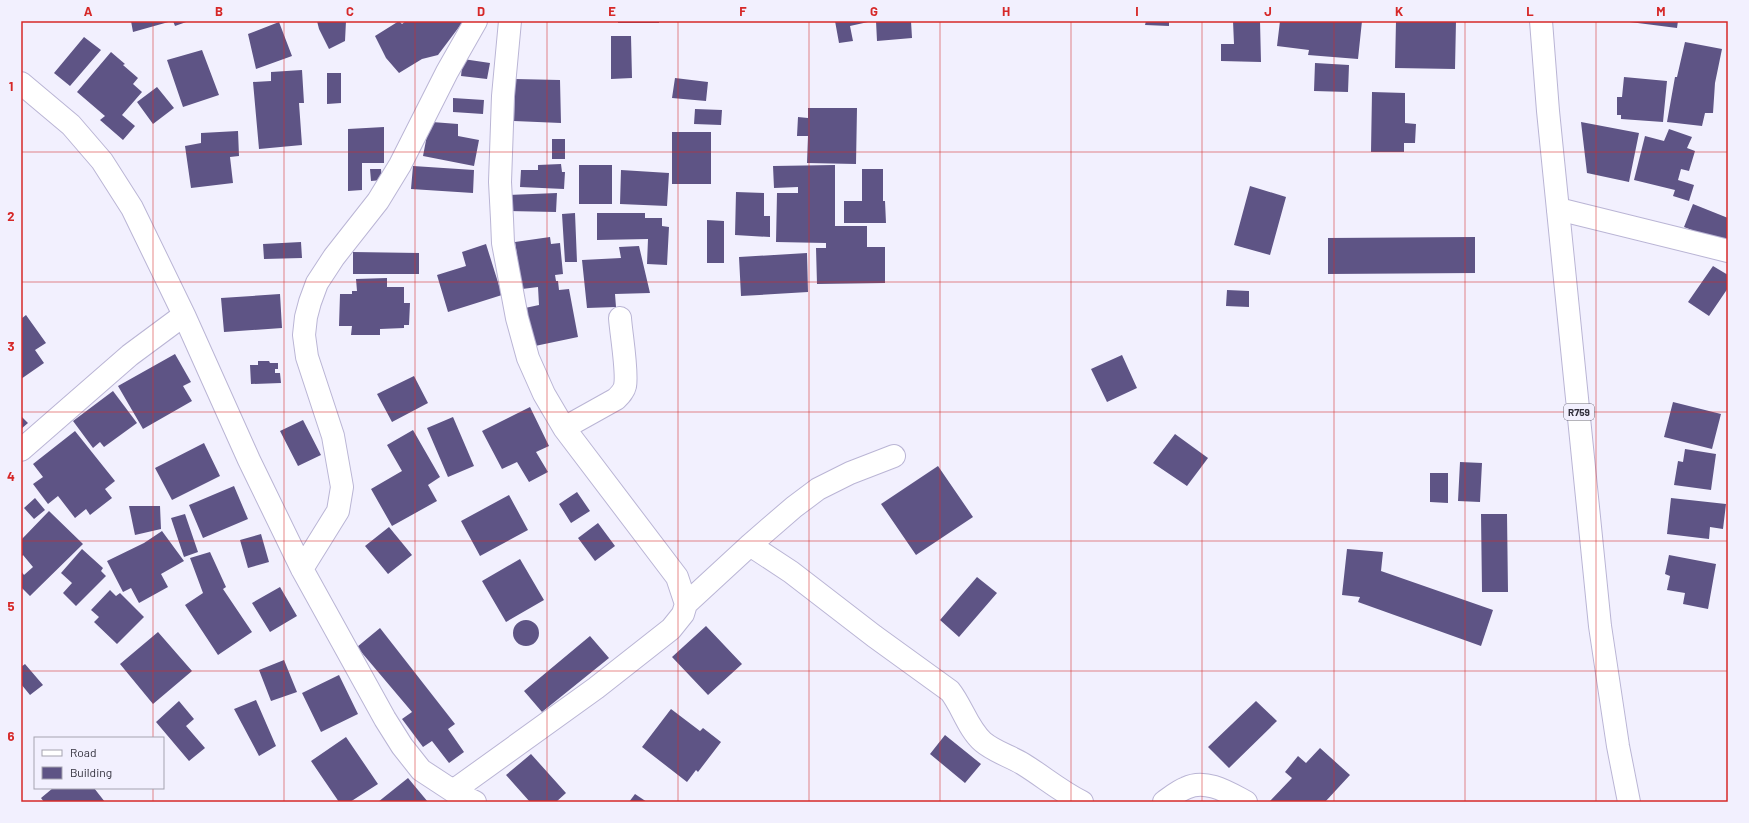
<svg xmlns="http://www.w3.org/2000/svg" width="1749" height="823" viewBox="0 0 1749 823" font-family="Barlow,sans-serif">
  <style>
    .building { fill: #5e5485 }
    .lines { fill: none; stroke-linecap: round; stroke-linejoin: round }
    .minor-casing { stroke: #bab5d5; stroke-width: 24 }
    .major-casing { stroke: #bab5d5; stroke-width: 24 }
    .minor { stroke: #fff; stroke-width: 22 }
    .major { stroke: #fff; stroke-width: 22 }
    .grid { fill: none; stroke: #d62828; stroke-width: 1; stroke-opacity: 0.55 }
    .labels { text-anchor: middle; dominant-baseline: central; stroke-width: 4; stroke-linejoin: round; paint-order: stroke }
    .shield { fill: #f2f0fe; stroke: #6c6a76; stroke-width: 1 }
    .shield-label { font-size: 10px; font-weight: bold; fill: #32303c }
    .neatline { fill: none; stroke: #d62828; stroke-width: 1.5 }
    .grid-label { font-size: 13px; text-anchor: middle; font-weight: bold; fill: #d62828 }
  </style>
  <rect width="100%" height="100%" fill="#f2f0fe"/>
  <path class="building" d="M131 21H172L133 32Z
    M173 21H189L175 26Z
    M317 21H346L345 41 329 49 319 29Z
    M399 21 402 24 406 21H461L462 23 438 55 422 59 399 73 386 58 375 36Z
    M618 21H659V23H618Z
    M835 21H868V22L850 26 853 41 839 43Z
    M876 21H911L912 38 877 41Z
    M1146 21H1169V26L1145 25Z
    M1233 21H1260L1261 62 1221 61V44H1234Z
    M1280 21H1362L1358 59 1308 55 1309 50 1277 46Z
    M1396 21H1456L1455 69 1395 68Z
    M1622 21H1678L1677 28Z
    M279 22 292 56 256 69 248 34Z
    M611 36H631L632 78 611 79Z
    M84 37 101 50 70 86 54 73Z
    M1685 42 1722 49 1715 83 1713 113H1705L1702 126 1667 122 1675 77H1677Z
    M202 50 219 95 183 107 167 60Z
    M111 52 125 64 123 65 138 78 133 84 142 92 122 115 135 126 123 140 100 120 105 116 77 92Z
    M463 59 490 63 487 79 461 76Z
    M1315 63 1349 65 1348 92 1314 91Z
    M302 70 304 103H299L302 145 259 149 253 82 271 81V72Z
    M327 73H341V103L327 104Z
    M1624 77 1667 81 1663 122 1621 119V115H1617V97H1622Z
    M675 78 708 82 706 101 672 98Z
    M515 79 560 80 561 123 514 121Z
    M157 87 174 108 153 124 137 102Z
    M1372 92 1405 93V123L1416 124 1415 143H1404V152H1371Z
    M453 98 484 100 483 114 453 112Z
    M808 108H857L856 164 807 163 808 136H797L798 117 808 118Z
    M695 109 722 110 721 125 694 124Z
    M432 122 458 124V136L479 140 474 166 423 156 428 130H431Z
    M1581 122 1639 133 1629 182 1587 173Z
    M384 127V163H362V190L348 191V129Z
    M1669 129 1692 137 1687 148 1695 151 1689 171 1681 169 1678 180 1694 185 1689 201 1673 196 1675 190 1634 180 1645 136 1664 141Z
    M238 131 239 156 230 157 233 183 191 188 185 146 201 143V133Z
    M672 132H711V184H672Z
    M552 139H565V159H552Z
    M561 164 562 172H565L564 189 520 187 521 170H538V165Z
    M579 165H612V204H579Z
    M835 165V226H867V247H885V283L817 284 816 248H826V243L776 242 777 193H798V187L774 188 773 166Z
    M413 166 474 170 473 193 411 189Z
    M370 169H381L382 180 371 181Z
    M862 169H883V201H885L886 223H844V201H862Z
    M621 170 669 173 667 206 620 204Z
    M1250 186 1286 197 1270 255 1234 245Z
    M736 192 764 193V216H770V237L735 235Z
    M557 193 556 212 505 211V195Z
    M1693 204 1728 218V244L1684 227Z
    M575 213 577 262H565L562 214Z
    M597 213H645V218H662V226L669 227 667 265 647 264 648 239 597 240Z
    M707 220 724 221V263H707Z
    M550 237 551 244 560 243 563 274 555 275 556 281H558L559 290 569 289 578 337 535 346 534 337 529 338 525 308 539 305 538 287 522 289 515 242Z
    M1475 237V273L1328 274V238Z
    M301 242 302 258 264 259 263 244Z
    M486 244 502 295 448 312 437 275 466 266 462 252Z
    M639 246 650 293 615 294 616 307 587 308 582 260 621 258 619 247Z
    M353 252 419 253V274H353Z
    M807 253 808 292 741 296 739 257Z
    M1713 266 1728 275V288L1709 316 1688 302Z
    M387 278V287H404V303H410L409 325H404V328L380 329V335H351L352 326H339L340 294H352V291H357L356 279Z
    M1227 290 1249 291V307L1226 306Z
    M280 294 282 328 224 332 221 298Z
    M26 315 46 343 35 350 44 363 21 379V319Z
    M175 354 191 382 183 386 192 401 143 429 118 386Z
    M1122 355 1137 388 1107 402 1091 369Z
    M258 361H269L270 363H278V369H275V373H280L281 383 251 384 250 365H258Z
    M414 376 428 403 392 422 377 394Z
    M113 391 137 423 104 447 100 442 93 448 73 421Z
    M1673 402 1721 414 1712 449 1664 437Z
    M530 407 549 446 536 452 548 472 529 482 517 462 502 469 482 431Z
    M21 416 28 423 21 429Z
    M453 417 474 466 448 477 427 428Z
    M303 420 321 455 298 466 280 431Z
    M413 430 440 477 428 485 437 501 392 526 371 489 402 471 387 445Z
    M75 431 115 481 105 489 112 498 90 515 86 509 75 518 58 496 48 504 33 484 43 477 33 464Z
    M1175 434 1208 458 1187 486 1153 463Z
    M204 443 220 476 172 500 155 468Z
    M1685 449 1716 454 1711 490 1674 485 1678 461 1683 462Z
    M1460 462 1482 463 1480 502 1458 501Z
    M938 466 973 517 916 555 881 504Z
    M1430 473H1448V503L1430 502Z
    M234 486 248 519 203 538 189 505Z
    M577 492 590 511 571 523 559 504Z
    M509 495 528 530 480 556 461 521Z
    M35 498 45 510 34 519 24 508Z
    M1671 498 1726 504 1723 529 1710 527 1709 539 1667 534Z
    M129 506H160L161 529 135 535Z
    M49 511 83 544 30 596 21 587V571L24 575 33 567 23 555 21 557V540Z
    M185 514 198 552 184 557 171 518Z
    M1481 514H1507L1508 592H1482Z
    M598 523 615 546 595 561 578 538Z
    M389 527 412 555 388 574 365 546Z
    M162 531 184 561 161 574 168 587 139 603 131 588 123 592 107 561 144 543Z
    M261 534 269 562 248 568 240 540Z
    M82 549 103 568 101 571 106 576 76 606 63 593 72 583 61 573Z
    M1347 549 1383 552 1381 571 1493 610 1481 646 1358 602 1360 597 1342 595Z
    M210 552 226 587 223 589 252 632 218 655 185 605 203 593 190 558Z
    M1669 555 1716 564 1708 609 1683 604 1685 593 1667 590 1670 576 1665 574Z
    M520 559 544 600 506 622 482 581Z
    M977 577 997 593 959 637 940 620Z
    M280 587 297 616 270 632 252 603Z
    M110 590 116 596 120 593 144 617 117 644 94 622 99 617 91 610Z
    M513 633a13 13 0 1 1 26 0a13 13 0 1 1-26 0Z
    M706 626 742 664 708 695 672 657Z
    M380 628 455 724 448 729 464 752 449 763 432 741 423 747 402 719 412 712 357 647Z
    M158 632 192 671 153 704 120 664Z
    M590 636 609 658 542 712 524 691Z
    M284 660 297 692 271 701 259 670Z
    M25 664 43 685 30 695 21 684V667Z
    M339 675 358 714 321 732 302 693Z
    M256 700 276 746 259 756 234 709Z
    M179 701 194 719 186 726 205 748 189 761 156 722Z
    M1256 701 1277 721 1229 768 1208 747Z
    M671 709 700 731 703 728 721 742 698 772 696 770 687 782 642 747Z
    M945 735 981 764 965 783 930 754Z
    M346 737 378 784 350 802H339L311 761Z
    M1320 748 1350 775 1325 802 1270 801 1292 778 1285 772 1298 756 1306 763Z
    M531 754 566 793 556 802H530L506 775Z
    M408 778 428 802H378Z
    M53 788H94L105 802H44L41 798Z
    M635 794 647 802H629Z"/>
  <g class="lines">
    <defs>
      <path id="minor" d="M21 83 71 125 102 161 132 208 184 315 249 460 302 569 385 719 402 746 421 770 453 791 475 802
        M1558 209 1728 251
        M564 428 616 399C620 395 624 391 625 386 628 373 621 333 620 318
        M21 450 130 355 184 315
        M750 545 791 572 874 636 950 691C962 706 968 729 983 742 995 752 1010 756 1023 764 1044 777 1060 791 1082 802
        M302 569 338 511 342 487 333 436 307 357 304 335 306 317 310 302 317 283 334 257 378 201 400 165 447 72 476 21
        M686 604 750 545 794 507 818 489 850 473 894 456
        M453 791 596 688 671 629 683 614 686 604 677 577 564 428 544 394 528 358 517 318 503 243 502 219 500 182 503 96 510 21
        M1164 802C1171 797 1178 791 1186 788 1206 778 1229 793 1246 802"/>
      <path id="major" d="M1541 21 1548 111 1600 626 1618 746 1629 802"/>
    </defs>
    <use href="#minor" class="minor-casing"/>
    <use href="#major" class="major-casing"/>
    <use href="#minor" class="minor"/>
    <use href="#major" class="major"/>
  </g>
  <path class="grid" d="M153 21V738M284 21V802M415 21V802M547 21V802M678 21V802M809 21V802M940 21V802M1071 21V802M1202 21V802M1334 21V802M1465 21V802M1596 21V802M21 152H1728M21 282H1728M21 412H1728M21 541H1728M21 671H1728M153 788V802"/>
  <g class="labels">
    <rect class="shield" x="1564" y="404" width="30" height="16" rx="3"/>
    <g class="shield-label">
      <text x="1579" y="412">R759</text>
    </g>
  </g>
  <rect width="1749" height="823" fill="none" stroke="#f2f0fe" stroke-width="44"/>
  <rect x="34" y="737" width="130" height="52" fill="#f2f0fe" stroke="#a5a3b0"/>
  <rect x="42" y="750" width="20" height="6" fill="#ffffff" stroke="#a5a3b0"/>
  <text x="70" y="757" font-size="12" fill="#32303c">Road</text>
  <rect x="42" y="767" width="20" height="12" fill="#5e5485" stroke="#a5a3b0"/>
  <text x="70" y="777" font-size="12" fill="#32303c">Building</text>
  <rect x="22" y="22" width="1705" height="779" class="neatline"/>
  <g class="grid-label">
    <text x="88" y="16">A</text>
    <text x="219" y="16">B</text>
    <text x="350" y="16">C</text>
    <text x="481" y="16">D</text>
    <text x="612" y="16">E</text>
    <text x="743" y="16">F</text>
    <text x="874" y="16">G</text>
    <text x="1006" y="16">H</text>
    <text x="1137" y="16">I</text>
    <text x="1268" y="16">J</text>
    <text x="1399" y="16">K</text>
    <text x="1530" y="16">L</text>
    <text x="1661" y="16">M</text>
    <text x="11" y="91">1</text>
    <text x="11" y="221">2</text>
    <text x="11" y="351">3</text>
    <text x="11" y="481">4</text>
    <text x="11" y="611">5</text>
    <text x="11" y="741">6</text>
  </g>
</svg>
